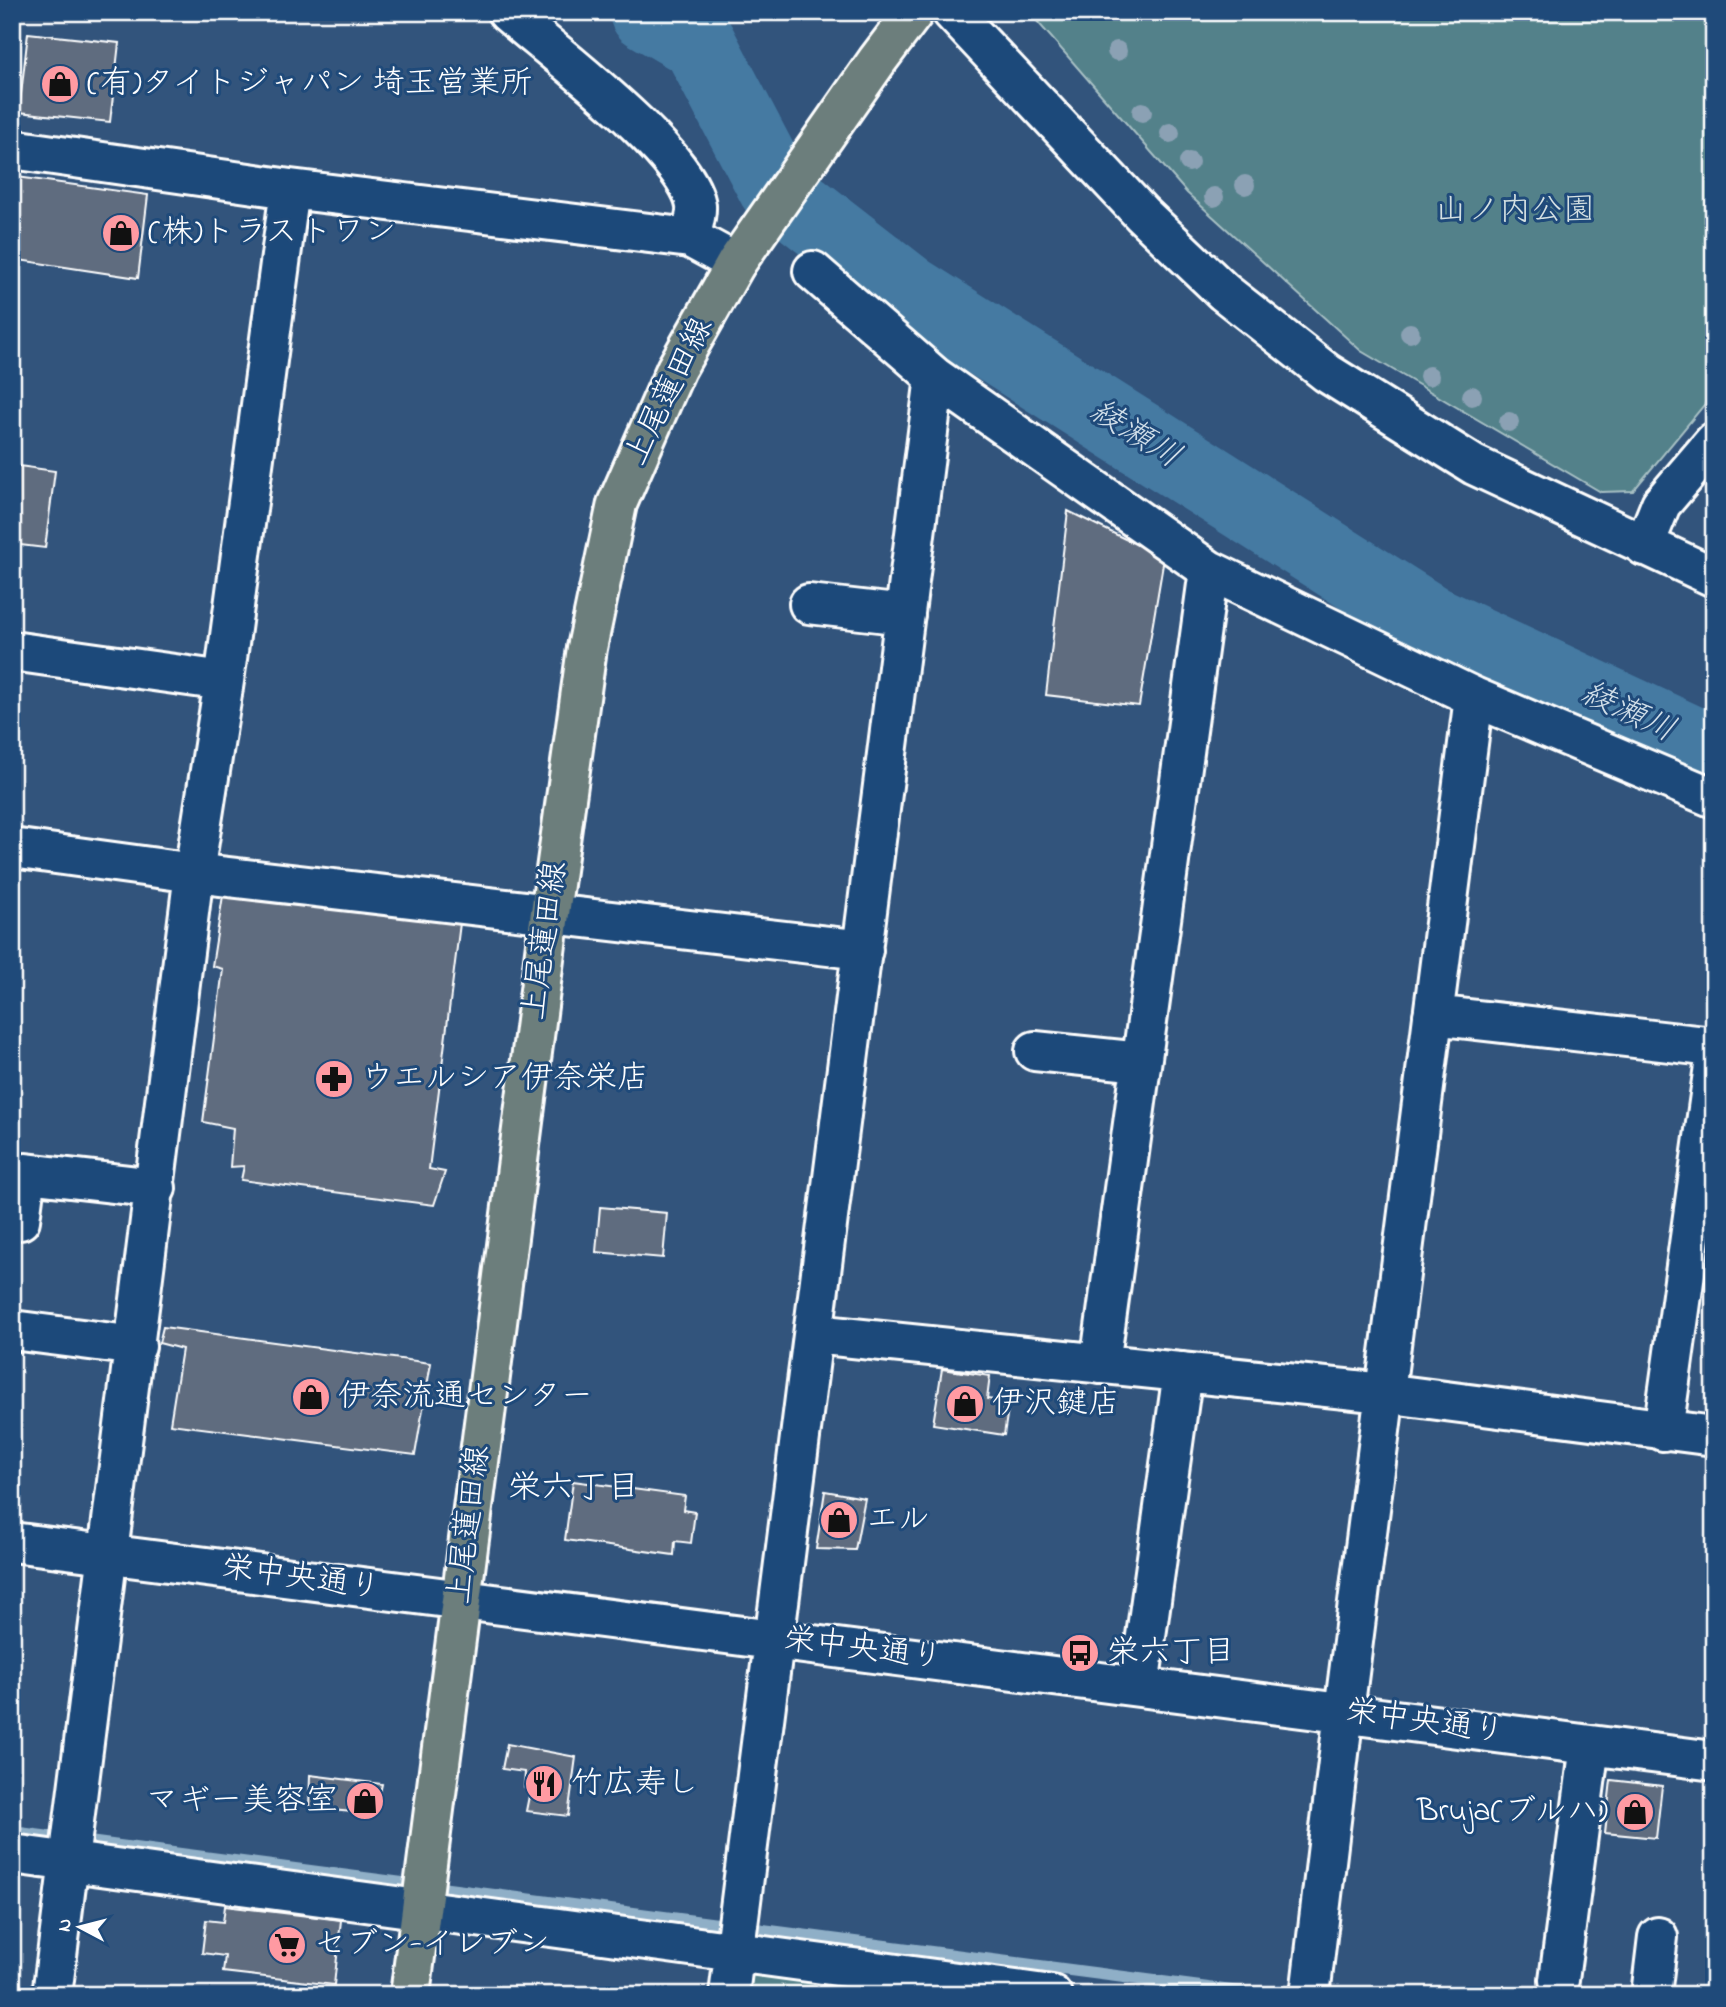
<svg xmlns="http://www.w3.org/2000/svg" width="1726" height="2007" viewBox="0 0 1726 2007" font-family="'Indie Flower','Klee One',sans-serif">
  <style>
    .green { fill: #52818a; stroke: #a8c0c4; stroke-width: 2 }
    .lines { fill: none; stroke-linecap: round; stroke-linejoin: round }
    .stream { stroke: #8fafc7; stroke-width: 12 }
    .river { stroke: #447aa2; stroke-width: 74 }
    .building { fill: #5f6c7f; stroke: #fff; stroke-width: 2 }
    .minor-casing { stroke: #fff; stroke-width: 44 }
    .major-casing { stroke: #fff; stroke-width: 44 }
    .minor { stroke: #1f4a7a; stroke-width: 38 }
    .major { stroke: #6c7e7c; stroke-width: 38 }
    .tree { fill: #8ba1b4 }
    .labels { text-anchor: middle; dominant-baseline: central; stroke-width: 6; stroke-linejoin: round; paint-order: stroke }
    .poi-label { font-size: 32px; fill: #fff; stroke: #1f4a7a; text-anchor: start }
    .park-label { font-size: 32px; fill: #d4e0e2; stroke: #1f4a7a }
    .street-label { font-size: 32px; fill: #fff; stroke: #1f4a7a }
    .water-label { font-size: 33px; font-style: italic; fill: #d0dee8; stroke: #1f4a7a }
    .neighbourhood-label { font-size: 33px; fill: #fff; stroke: #1f4a7a }
  </style>
  <rect width="100%" height="100%" fill="#32547c"/>
  <filter id="ink" filterUnits="userSpaceOnUse"><feTurbulence type="fractalNoise" baseFrequency=".0143" numOctaves="2"/><feDisplacementMap in="SourceGraphic" scale="14" xChannelSelector="R" yChannelSelector="G"/><feConvolveMatrix kernelMatrix="1 2 1 2 8 2 1 2 1" color-interpolation-filters="sRGB"/></filter>
  <g filter="url(#ink)">
    <path class="green" d="M1029 12H1714V393L1633 491 1601 492 1361 351 1187 193Z
      M749 1974 901 1995H746Z"/>
    <g class="lines">
      <path class="stream" d="M12 1832 1262 1995"/>
      <path class="river" d="M646 12 699 43 775 188 909 292 1431 622 1714 753"/>
    </g>
    <path class="building" d="M28 33 119 43 110 122 19 112Z
      M17 177 148 195 138 278 12 259V214Z
      M12 465 55 471 45 548 12 544Z
      M1068 511 1164 558 1139 706 1046 695Z
      M224 889 460 923 429 1169 445 1172 434 1205 241 1180 244 1166 230 1167 233 1128 203 1122 223 969 212 966Z
      M600 1207 667 1213 663 1258 596 1252Z
      M163 1327 431 1363 415 1455 170 1424 182 1349 159 1343Z
      M942 1369 990 1376 987 1399 1009 1402 1004 1435 933 1424Z
      M573 1481 685 1496 683 1510 695 1512 691 1543 675 1541 674 1555 565 1540Z
      M825 1491 865 1498 855 1550 816 1549Z
      M507 1744 576 1757 568 1816 526 1811 530 1791 524 1788 525 1772 502 1769Z
      M310 1775 382 1784 375 1814 309 1808Z
      M1611 1780 1662 1786 1656 1838 1605 1833Z
      M225 1906 341 1920 334 1985 223 1972 225 1956 202 1953 206 1920 223 1922Z"/>
    <g class="lines">
      <defs>
        <path id="minor" d="M507 12C549 49 690 154 696 206 697 216 692 228 690 238
          M952 12 1142 214 1224 292 1327 373 1474 465 1714 577
          M12 149 290 189 690 238 736 263
          M813 271 935 377 1209 570 1474 697 1714 798
          M1644 546 1661 504 1714 442
          M809 604 905 615
          M12 651 224 681
          M12 848 194 873 863 950
          M1433 1015 1714 1047
          M1035 1051 1141 1062
          M20 1220 26 1173 156 1188
          M12 1330 136 1346
          M814 1334 1384 1393 1714 1436
          M1100 1364 1209 570
          M1663 1431 1714 1066
          M12 1542 1714 1761
          M1139 1686 1183 1372
          M12 1854 1052 1995
          M1559 1980 1590 1745
          M52 1995 194 873 224 681 290 189
          M729 1995 935 377
          M1310 1995 1344 1712 1474 697
          M1651 1995 1658 1937"/>
        <path id="major" d="M410 1995 550 913 587 648 617 504 676 369 736 263 877 61 914 12"/>
      </defs>
      <use href="#minor" class="minor-casing"/>
      <use href="#major" class="major-casing"/>
      <use href="#minor" class="minor"/>
      <use href="#major" class="major"/>
    </g>
    <g class="tree">
      <circle cx="1117" cy="51" r="10"/>
      <circle cx="1142" cy="112" r="10"/>
      <circle cx="1170" cy="133" r="10"/>
      <circle cx="1189" cy="162" r="10"/>
      <circle cx="1245" cy="185" r="10"/>
      <circle cx="1214" cy="197" r="10"/>
      <circle cx="1410" cy="333" r="10"/>
      <circle cx="1429" cy="376" r="10"/>
      <circle cx="1472" cy="396" r="10"/>
      <circle cx="1509" cy="422" r="10"/>
    </g>
  </g>
  <defs>
    <symbol id="shop-disc" viewBox="-11 -11 22 22"><circle r="9.5" fill="#ff9aa2" stroke="#1f4a7a"/><path d="M-5-2.5h2.3a2.7 3.5 0 0 1 5.4 0H5L5.5 6h-11ZM-1.5-2.5h3a1.5 2.3 0 0 0-3 0Z" fill="#111"/></symbol>
    <symbol id="pharmacy-disc" viewBox="-11 -11 22 22"><circle r="9.5" fill="#ff9aa2" stroke="#1f4a7a"/><path d="M-2-6h4v4h4v4h-4v4h-4v-4h-4v-4h4Z" fill="#111"/></symbol>
    <symbol id="bus-disc" viewBox="-11 -11 22 22"><circle r="9.5" fill="#ff9aa2" stroke="#1f4a7a"/><path d="M-5-6H5V4H4V6H2V4H-2V6H-4V4H-5ZM-3.5-4V0h7V-4ZM-3.5 1.2v1.5H-2V1.2ZM2 1.2v1.5H3.5V1.2Z" fill="#111"/></symbol>
    <symbol id="restaurant-disc" viewBox="-11 -11 22 22"><circle r="9.5" fill="#ff9aa2" stroke="#1f4a7a"/><path d="M-5-6h1v4h1v-4h1v4h1v-4h1v5L-1.5 .5V6h-2V.5L-5-1ZM5-6V6H3V1.5H1.5Q1.5-4 5-6Z" fill="#111"/></symbol>
    <symbol id="supermarket-disc" viewBox="-11 -11 22 22"><circle r="9.5" fill="#ff9aa2" stroke="#1f4a7a"/><path d="M-6-5.5h2.5l.6 2H6L4.5 2H-2.5L-4.4-4H-6ZM-1.5 3.2a1.3 1.3 0 1 0 .1 0ZM3 3.2a1.3 1.3 0 1 0 .1 0Z" fill="#111"/></symbol>
  </defs>
  <g fill-rule="evenodd">
    <use href="#shop-disc" x="38" y="62" width="44" height="44"/>
    <use href="#shop-disc" x="99" y="211" width="44" height="44"/>
    <use href="#pharmacy-disc" x="312" y="1057" width="44" height="44"/>
    <use href="#shop-disc" x="289" y="1375" width="44" height="44"/>
    <use href="#shop-disc" x="943" y="1382" width="44" height="44"/>
    <use href="#shop-disc" x="817" y="1498" width="44" height="44"/>
    <use href="#bus-disc" x="1058" y="1631" width="44" height="44"/>
    <use href="#restaurant-disc" x="522" y="1762" width="44" height="44"/>
    <use href="#shop-disc" x="343" y="1779" width="44" height="44"/>
    <use href="#shop-disc" x="1613" y="1790" width="44" height="44"/>
    <use href="#supermarket-disc" x="265" y="1923" width="44" height="44"/>
  </g>
  <g class="labels">
    <g class="poi-label">
      <text x="87" y="84">(有)タイトジャパン 埼玉営業所</text>
      <text x="148" y="233">(株)トラストワン</text>
      <text x="361" y="1079">ウエルシア伊奈栄店</text>
      <text x="338" y="1397">伊奈流通センター</text>
      <text x="992" y="1404">伊沢鍵店</text>
      <text x="866" y="1520">エル</text>
      <text x="1107" y="1653">栄六丁目</text>
      <text x="571" y="1784">竹広寿し</text>
      <text x="338" y="1801" text-anchor="end">マギー美容室</text>
      <text x="1608" y="1812" text-anchor="end">Bruja(ブルハ)</text>
      <text x="314" y="1945">セブン-イレブン</text>
    </g>
    <g class="park-label">
      <text x="1515" y="211">山ノ内公園</text>
    </g>
    <g class="street-label">
      <text transform="translate(670 392) rotate(-64)">上尾蓮田線</text>
      <text transform="translate(546 941) rotate(-82)">上尾蓮田線</text>
      <text transform="translate(470 1525) rotate(-83)">上尾蓮田線</text>
      <text transform="translate(301 1579) rotate(8)">栄中央通り</text>
      <text transform="translate(863 1650) rotate(7)">栄中央通り</text>
      <text transform="translate(1425 1723) rotate(8)">栄中央通り</text>
    </g>
    <g class="water-label">
      <text transform="translate(1135 435) rotate(32)">綾瀬川</text>
      <text transform="translate(1628 713) rotate(25)">綾瀬川</text>
    </g>
    <g class="neighbourhood-label">
      <text x="574" y="1489">栄六丁目</text>
    </g>
  </g>
  <rect width="1726" height="2007" fill="none" stroke="#1f4a7a" stroke-width="42"/>
  <rect x="21" y="21" width="1684" height="1965" fill="none" stroke="#fff" stroke-width="2.5" filter="url(#ink)"/>
  <g transform="translate(80 1927) rotate(277)" stroke="#1f4a7a" stroke-width="5" paint-order="stroke">
  <path d="M0-5L12 26L0 18L-12 26Z" fill="#ffffff"/>
  <text y="-10" font-size="19" font-weight="bold" text-anchor="middle" fill="#ffffff">N</text>
  </g>
</svg>
